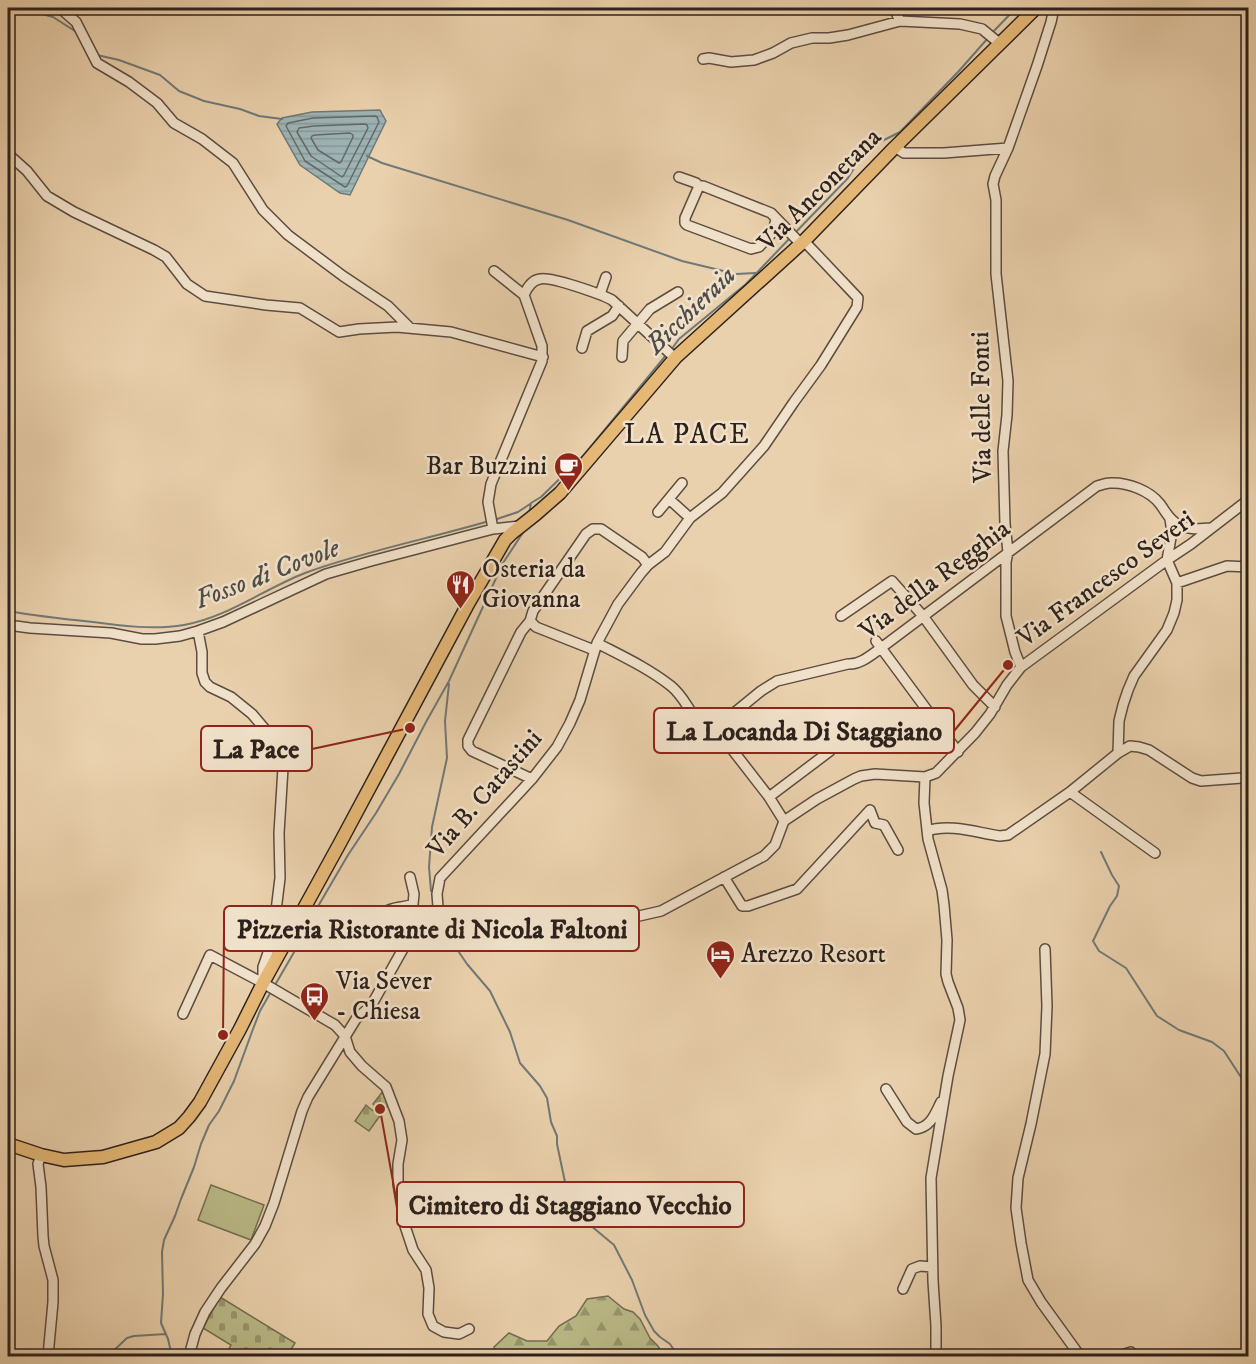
<svg xmlns="http://www.w3.org/2000/svg" width="1256" height="1364" viewBox="0 0 1256 1364" font-family="'IM FELL DW Pica',serif">
  <style>
    .forest { fill: url(#forest-firs); stroke: #736e52; stroke-width: 1.5 }
    .cemetery { fill: url(#cemetery-stones); stroke: #736e52; stroke-width: 1.5 }
    .pitch { fill: #baba88; stroke: #736e52; stroke-width: 1.5 }
    .water { fill: url(#water-rules); stroke: #707977; stroke-width: 1.5 }
    .lines { fill: none; stroke-linecap: round; stroke-linejoin: round }
    .shore { stroke: #646a68; stroke-width: 1.5 }
    .stream { stroke: #707977; stroke-width: 2 }
    .minor-casing { stroke: #5c4d40; stroke-width: 12 }
    .major-casing { stroke: #2c211b; stroke-width: 15 }
    .minor { stroke: #f1e1ca; stroke-width: 9 }
    .major { stroke: #e5b876; stroke-width: 12 }
    .labels { text-anchor: middle; dominant-baseline: central; stroke-width: 5; stroke-linejoin: round; paint-order: stroke }
    .street-label { font-size: 26px; fill: #2c211b; stroke: #f1e1ca }
    .poi-label { font-size: 26px; fill: #2c211b; stroke: #f1e1ca; text-anchor: start }
    .water-label { font-size: 27px; font-style: italic; fill: #4e4d49; stroke: #f1e1ca }
    .quarter-label { font-size: 28px; letter-spacing: 1.5px; fill: #2c211b; stroke: #f1e1ca }
    .leader { fill: none; stroke: #8f2418; stroke-width: 2 }
    .callout-dot { fill: #8f2418; stroke: #f1e1ca; stroke-width: 2 }
    .callout { fill: #f1e1ca; stroke: #8f2418; stroke-width: 2 }
    .callout-label { font-size: 27px; text-anchor: middle; font-weight: bold; fill: #2c211b }
  </style>
  <defs>
    <pattern id="forest-firs" width="22" height="20" patternUnits="userSpaceOnUse" patternTransform="scale(1.5)"><rect width="22" height="20" fill="#baba88"/><path d="M5 1l3.5 6h-7zM16 11l3.5 6h-7z" fill="#97976e"/></pattern>
    <pattern id="cemetery-stones" width="16" height="16" patternUnits="userSpaceOnUse" patternTransform="scale(1.5)"><rect width="16" height="16" fill="#baba88"/><path d="M2 7V4a2 2 0 0 1 4 0v3zM10 15v-3a2 2 0 0 1 4 0v3z" fill="#97976e"/></pattern>
    <pattern id="water-rules" width="6" height="5" patternUnits="userSpaceOnUse" patternTransform="scale(1.5)"><rect width="6" height="5" fill="#9db4b5"/><path d="M0 2.5h6" fill="none" stroke="#879a9b"/></pattern>
  </defs>
  <rect width="100%" height="100%" fill="#ead1ad"/>
  <filter id="stains"><feTurbulence type="fractalNoise" baseFrequency=".00333" numOctaves="4"/><feColorMatrix values="0 0 0 0 .2 0 0 0 0 .09 0 0 0 0 .02 0 0 0 .5 -.17"/></filter>
  <radialGradient id="worn" r=".72"><stop offset=".6" stop-color="#630" stop-opacity="0"/><stop offset="1" stop-color="#630" stop-opacity=".3"/></radialGradient>
  <path class="forest" d="M608 1296 624 1309 633 1312 640 1319 650 1338 657 1345 665 1356H497L494 1347 509 1333 527 1341H547L559 1326 576 1316 587 1299Z"/>
  <path class="cemetery" d="M383 1091 390 1102 369 1131 355 1121 366 1105 373 1111 376 1107 373 1104Z
    M220 1297 295 1343 287 1356H225L231 1345 203 1328Z"/>
  <path class="pitch" d="M211 1185 264 1205 251 1240 198 1220Z"/>
  <path class="water" d="M380 110 386 121 350 195 340 193 300 165 277 124 282 118 312 112Z"/>
  <g class="lines">
    <path class="shore" d="M375 116 377 117 379 122 347 186 345 187 305 161 286 126 288 123 313 118Z
      M365 124 367 125 368 128 344 175 342 177 311 156 297 132 299 128 314 126Z
      M350 133 353 135V137L341 162 339 163 318 150 311 138 312 136 315 135Z"/>
    <path class="stream" d="M20 8 53 17 78 33
      M991 34 1016 8
      M97 55 119 60 160 75 179 91 204 101 240 109 259 116 282 119
      M367 156 382 163 568 220 682 261 736 274 756 273
      M795 233 848 178 861 157 876 144 900 132 958 72 988 38
      M671 350 679 339 746 284 791 237
      M529 514 531 503 541 497 583 456 667 354
      M494 520 518 512 530 504
      M8 611C36 616 64 619 93 622 123 626 154 630 184 625 228 617 264 589 305 573 365 551 428 539 489 521
      M1101 852 1112 875 1119 886 1117 896 1110 906 1093 941 1099 951 1126 968 1157 1016 1179 1030 1212 1042 1224 1051 1248 1088
      M431 891 429 867 432 827 447 758 445 721 449 684
      M440 927 450 939 467 964 490 991 510 1032 520 1063 540 1086 547 1098 551 1122 557 1136V1144L569 1201 584 1220 614 1245 632 1280 645 1315 654 1331 660 1337 670 1344 678 1356
      M275 985 300 942 310 920 348 855 376 813 399 774 426 722 449 681 503 563 526 528
      M108 1356 127 1338 134 1336 166 1334
      M172 1356 168 1339 161 1323 163 1294 162 1252 164 1240 175 1216 181 1199 194 1167 201 1144 209 1125 219 1111 234 1081 253 1029 260 1011 272 990"/>
    <defs>
      <path id="minor" d="M60 8 76 22 97 63 129 82 157 103 174 123 202 139 233 163 263 210 288 235 343 276 388 306 410 328
        M894 8 900 21
        M703 59 709 58 731 62 754 60 773 53 791 43 812 38H829L848 35 900 21 960 24 982 29 999 43
        M895 147 904 153H944L1008 148
        M8 154 27 171 47 196 74 212 154 250 166 257 187 284 205 296 266 305 300 308 339 332 359 329 397 327 451 332 543 357
        M679 177 696 183 699 186
        M776 219 773 232 759 247 751 249 687 225 685 223V218L699 186H703L771 213 801 244
        M494 271 524 295
        M600 294 606 277
        M582 348 587 331 612 316 619 306
        M622 357 623 341 650 309 678 292
        M669 499 690 518
        M658 512 682 483
        M493 529 488 502 491 484 542 361V346L524 295C527 288 532 280 540 279 550 276 601 294 612 300L675 358
        M1177 583 1227 566 1248 567
        M841 616 892 581 923 616 973 685 995 707
        M530 621 536 627 594 650
        M8 625 30 628 111 633 142 639H155L180 636 198 631 223 622 326 574 371 561 493 529 520 526
        M198 631 202 652V673L205 682 210 687 231 697 252 714 280 747 282 756 283 768 279 833 280 878 275 919 270 947 263 967V983
        M876 641 958 752
        M597 643C622 656 648 668 671 686 692 703 689 726 721 732
        M1021 667 1015 652 1006 616V562L1008 552 1005 524 1003 451 1007 415 1008 381 996 274V200L993 184 995 176 1008 148 1037 66 1051 22 1054 8
        M1118 753 1119 721 1123 705 1128 690 1134 676 1167 630 1174 613 1177 600V583L1167 560 1172 532 1170 519
        M925 777 924 803 928 839 942 890 944 905 947 940 946 974 948 982 958 1008 960 1020 948 1076 931 1178 933 1281 936 1326V1356
        M532 779 472 751 468 746V740L521 632 530 621 533 611 586 534 593 529H601L642 557 648 565
        M1070 792 1155 853
        M769 797 830 751
        M784 821 769 797 724 739 721 732 723 722 761 691 777 681 848 664C860 665 871 655 881 648L1097 486C1101 485 1106 483 1110 483 1128 482 1150 491 1160 504 1166 512 1169 520 1179 525 1189 530 1200 529 1211 528
        M927 831C950 823 978 833 1000 836L1008 835 1070 792 1118 753 1130 746 1139 747 1149 750 1192 778 1201 781 1242 778
        M724 877 742 906H748L797 889 870 810 875 823 884 825 898 850
        M439 919 437 894 440 878 532 779 557 747 570 723 580 700 597 643 618 604 641 573 648 565 665 552 690 518 722 493 764 446 794 402 821 365 857 307 858 298 804 241
        M402 948 377 927 376 924C385 904 397 910 413 904L414 894 410 877
        M1045 949 1047 1006 1045 1054 1031 1124 1018 1178 1016 1208 1021 1243 1028 1280 1041 1302 1080 1356
        M183 1014 210 955 263 983 335 1025 345 1036 350 1052 362 1066 386 1087 399 1121 402 1140 398 1164V1184L405 1226 413 1250 426 1270 429 1288 428 1314 433 1326 444 1332 459 1334 469 1329
        M886 1089 907 1122 916 1129C931 1127 935 1114 941 1102
        M41 1155 38 1164 41 1187 43 1236 44 1246 53 1280V1302L48 1356
        M903 1289 912 1269 920 1266 932 1267
        M189 1356 195 1334 205 1312 221 1288 255 1244 265 1226 274 1203 302 1111 308 1097 356 1019 371 1006 408 940 422 926 439 919 639 916 661 911 764 856 775 845 784 821 817 799 854 779 861 776 875 774 925 777 936 773 975 733 990 714 1007 685 1021 667 1167 560 1191 544 1248 500
        M1119 1356 1131 1352"/>
      <path id="major" d="M8 1144 41 1155 64 1160 103 1157 156 1142 179 1128 189 1117 200 1102 240 1029 263 983 340 843 468 604 505 540 512 533 536 514 560 493 676 357 804 241 895 147 1036 8"/>
    </defs>
    <use href="#minor" class="minor-casing"/>
    <use href="#major" class="major-casing"/>
    <use href="#minor" class="minor"/>
    <use href="#major" class="major"/>
  </g>
  <defs>
    <symbol id="cafe-pin" viewBox="-11 -11 22 30"><path d="M0 17L-7.5 6A9.5 9.5 0 1 1 7.5 6Z" fill="#8f2418" stroke="#f1e1ca"/><path d="M-5.5-4.5H6V0H3Q3 3.5 0 3.5H-2.5Q-5.5 3.5-5.5 0ZM3-3.2v2h1.7v-2ZM-6 4.5H4V6H-6Z" fill="#fff"/></symbol>
    <symbol id="restaurant-pin" viewBox="-11 -11 22 30"><path d="M0 17L-7.5 6A9.5 9.5 0 1 1 7.5 6Z" fill="#8f2418" stroke="#f1e1ca"/><path d="M-5-6h1v4h1v-4h1v4h1v-4h1v5L-1.5 .5V6h-2V.5L-5-1ZM5-6V6H3V1.5H1.5Q1.5-4 5-6Z" fill="#fff"/></symbol>
    <symbol id="hotel-pin" viewBox="-11 -11 22 30"><path d="M0 17L-7.5 6A9.5 9.5 0 1 1 7.5 6Z" fill="#8f2418" stroke="#f1e1ca"/><path d="M-6-4.5h1.5V1H6V5H4.5V3h-9V5H-6ZM-4 0a1.8 1.8 0 1 1 3.6 0ZM.5 0V-2.5h3Q6-2.5 6 0Z" fill="#fff"/></symbol>
    <symbol id="bus-pin" viewBox="-11 -11 22 30"><path d="M0 17L-7.5 6A9.5 9.5 0 1 1 7.5 6Z" fill="#8f2418" stroke="#f1e1ca"/><path d="M-5-6H5V4H4V6H2V4H-2V6H-4V4H-5ZM-3.5-4V0h7V-4ZM-3.5 1.2v1.5H-2V1.2ZM2 1.2v1.5H3.5V1.2Z" fill="#fff"/></symbol>
  </defs>
  <g fill-rule="evenodd">
    <use href="#cafe-pin" x="552" y="450" width="33" height="45"/>
    <use href="#restaurant-pin" x="444" y="568" width="33" height="45"/>
    <use href="#hotel-pin" x="704" y="938" width="33" height="45"/>
    <use href="#bus-pin" x="298" y="980" width="33" height="45"/>
  </g>
  <g class="labels">
    <g class="street-label">
      <text transform="translate(820 190) rotate(-45)">Via Anconetana</text>
      <text transform="translate(982 407) rotate(-91)">Via delle Fonti</text>
      <text transform="translate(1106 579) rotate(-36)">Via Francesco Severi</text>
      <text transform="translate(935 580) rotate(-37)">Via della Regghia</text>
      <text transform="translate(485 794) rotate(-49)">Via B. Catastini</text>
    </g>
    <g class="poi-label">
      <text x="547" y="466" text-anchor="end">Bar Buzzini</text>
      <text x="482" y="569">Osteria da<tspan x="482" dy="30">Giovanna</tspan></text>
      <text x="741" y="954">Arezzo Resort</text>
      <text x="336" y="981">Via Sever<tspan x="336" dy="30">- Chiesa</tspan></text>
    </g>
    <g class="water-label">
      <text transform="translate(691 310) rotate(-44)">Bicchieraia</text>
      <text transform="translate(267 574) rotate(-21)">Fosso di Covole</text>
    </g>
    <g class="quarter-label">
      <text x="687" y="434">LA PACE</text>
    </g>
  </g>
  <path class="leader" d="M1008 665L954 731M410 728L312 749M223 1035L224 929M380 1109L397 1204"/>
  <g class="callout-dot">
    <circle cx="1008" cy="665" r="6"/>
    <circle cx="410" cy="728" r="6"/>
    <circle cx="223" cy="1035" r="6"/>
    <circle cx="380" cy="1109" r="6"/>
  </g>
  <g class="callout">
    <rect x="654" y="708" width="300" height="45" rx="6"/>
    <rect x="201" y="726" width="111" height="45" rx="6"/>
    <rect x="224" y="906" width="415" height="45" rx="6"/>
    <rect x="397" y="1182" width="347" height="45" rx="6"/>
  </g>
  <g class="callout-label">
    <text x="804" y="740">La Locanda Di Staggiano</text>
    <text x="256" y="758">La Pace</text>
    <text x="432" y="938">Pizzeria Ristorante di Nicola Faltoni</text>
    <text x="570" y="1214">Cimitero di Staggiano Vecchio</text>
  </g>
  <rect width="1256" height="1364" fill="none" stroke="#ead1ad" stroke-width="30"/>
  <rect x="9" y="9" width="1238" height="1346" fill="none" stroke="#2c211b" stroke-width="3"/>
  <rect x="15" y="15" width="1226" height="1334" fill="none" stroke="#2c211b" stroke-width="1.5"/>
  <rect width="100%" height="100%" filter="url(#stains)"/>
  <rect width="100%" height="100%" fill="url(#worn)"/>
</svg>
